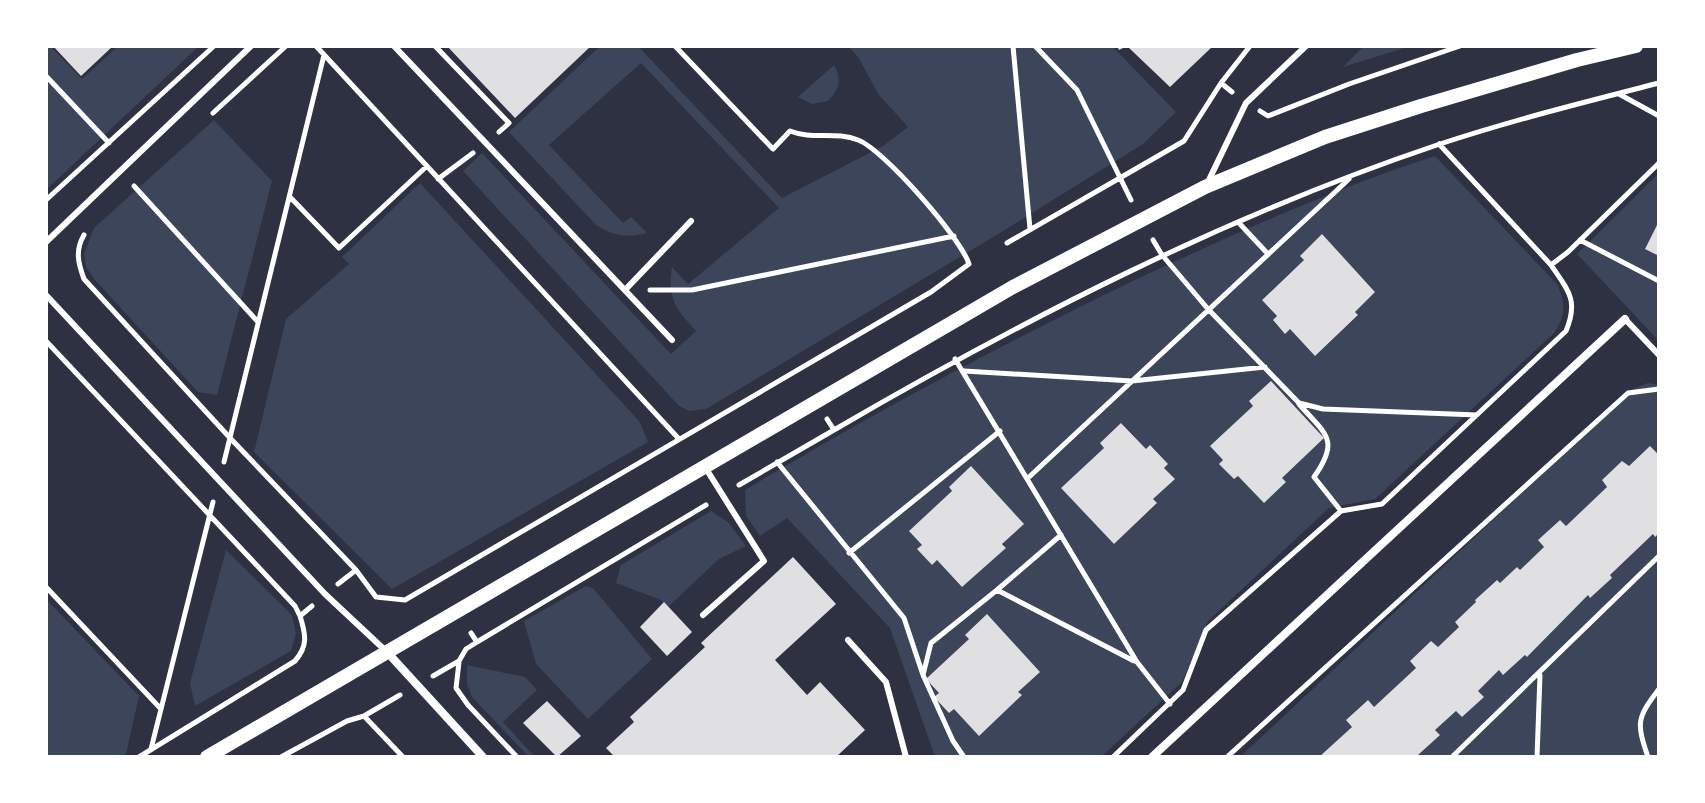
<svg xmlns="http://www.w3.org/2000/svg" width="1705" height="803" viewBox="0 0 1705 803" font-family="'Roboto Condensed',sans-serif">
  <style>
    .green { fill: #3c4559; fill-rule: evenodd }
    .building { fill: #e0e0e3 }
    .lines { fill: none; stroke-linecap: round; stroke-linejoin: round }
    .path { stroke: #fff; stroke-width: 5 }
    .service { stroke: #fff; stroke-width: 6 }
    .minor { stroke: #fff; stroke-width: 8 }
    .tertiary { stroke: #fff; stroke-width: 14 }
  </style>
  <rect width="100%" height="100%" fill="#2d3142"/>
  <path class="green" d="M47 46H50L82 79 118 46H199L46 190Z
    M600 46H638L782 198 883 146 908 127 879 95 858 57 848 46H1112L1176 112 1143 144 1000 233 706 409 689 411 679 406 463 171 482 153 671 354 696 331C675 308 667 298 672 267L688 284 779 208 641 63 549 145 623 223 631 217 647 233C626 238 614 236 596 225L509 132Z
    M1364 46H1411L1343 67Z
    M834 65C842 79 840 89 828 101L812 104 798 97Z
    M214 120 272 181 217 395 198 392 95 280 86 267 84 254 94 228Z
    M1435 156 1557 284C1566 303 1566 316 1554 333L1375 499 1329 508 1208 621 1182 682 1101 757H935L890 628 787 518 760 536 746 516 745 490C873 413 1004 343 1139 278 1236 233 1333 189 1435 156ZM1322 235 1375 291 1355 312 1358 316 1315 356 1290 329 1285 333 1273 321 1277 316 1262 299 1304 260 1301 255ZM1271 381 1324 438 1282 478 1286 482 1264 502 1238 476 1233 479 1220 464 1253 406 1249 401ZM1122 423 1146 449 1168 464 1164 468 1174 479 1153 499 1157 504 1114 544 1061 488 1104 448 1100 443ZM971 467 1006 548 962 587 937 560 932 565 918 549 922 545 910 530 952 491 949 487ZM965 635 1039 671 1018 692 1021 696 979 735 954 709 949 713 934 697 939 693 926 680 969 639Z
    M1659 173V221L1645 248 1659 256V341L1577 254Z
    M420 183 640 422 648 442 392 589 254 452 286 319 349 264 342 257Z
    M1648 383 1659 385V455L1650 446 1629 466 1621 462 1602 480 1607 487 1566 526 1559 520 1538 540 1544 547 1520 570 1517 567 1500 583 1496 580 1475 600 1476 602 1455 622 1459 627 1438 647 1431 642 1411 660 1416 668 1374 707 1367 700 1346 720 1352 727 1319 757H1240L1633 389Z
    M711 511 728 522 746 546 719 559 668 607 661 600 616 583 621 565Z
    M1659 533V757H1420L1418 755 1439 734 1435 730 1456 711 1462 717 1483 697 1478 691 1499 670 1504 674 1525 655 1527 657 1588 595 1591 597 1612 578 1610 575 1653 534 1655 536Z
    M226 550 292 615 296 634 291 651 195 706 190 683Z
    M586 586 593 588 652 659 588 719 536 664 524 621Z
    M46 599 139 696 126 754 121 757H46Z
    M467 665 525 677 537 690 503 722 535 757H529L472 697 467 684Z"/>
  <path class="building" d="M53 46H113L81 76Z
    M447 46H591L515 118Z
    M1117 46H1213L1170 87 1127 46 1119 50Z
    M1659 221V256L1645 249Z
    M1322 234 1375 292 1355 312 1358 315 1315 356 1290 329 1285 334 1273 320 1277 316 1262 300 1304 260 1300 256Z
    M1271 381 1324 438 1282 478 1286 482 1264 503 1238 476 1234 479 1219 464 1223 460 1210 446 1253 406 1249 401Z
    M1121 423 1146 449 1150 445 1168 464 1164 468 1175 479 1153 499 1157 503 1114 544 1061 488 1104 448 1100 443Z
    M1650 446 1659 455V533L1655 537 1653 534 1610 575 1612 578 1590 598 1588 595 1527 657 1525 655 1503 675 1499 670 1478 691 1484 697 1462 717 1456 711 1435 730 1440 735 1418 755 1420 757H1319L1352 727 1346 720 1368 700 1374 707 1416 668 1410 661 1431 641 1438 647 1459 627 1455 622 1476 602 1475 600 1497 580 1500 583 1517 567 1520 570 1544 547 1538 540 1560 520 1566 526 1607 487 1602 480 1622 461 1629 466Z
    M971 466 1024 524 1002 544 1006 548 962 587 937 560 932 565 917 549 922 545 909 531 952 491 949 487Z
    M793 557 836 604 775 660 807 695 820 682 865 730 836 757H615L606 748 634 722 630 717 705 647 701 643Z
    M664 602 692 632 667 656 640 627Z
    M987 614 1040 672 1018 692 1022 695 979 736 954 709 949 713 934 697 939 693 926 679 969 639 965 635Z
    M547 701 581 736 557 757 523 723Z"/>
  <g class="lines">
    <path class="path" d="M316 46 679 439
      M435 46 509 123 499 132
      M1013 46 1030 229
      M1035 46 1077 90 1131 200
      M46 76 109 143
      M1221 83 1250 46
      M1619 94 1659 116
      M1260 111 1268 116 1349 84 1460 46
      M213 113 286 46
      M1439 144 1551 265 1568 252 1659 163
      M438 179 473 153
      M134 186 258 322
      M290 197 339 248 427 166
      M46 200 214 46
      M1239 223 1268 254
      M84 235C75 250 78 263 84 279L231 439 356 570
      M1153 240 1162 255 1208 309 1299 403 1323 409 1477 415
      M1580 240 1659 281
      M1007 243 1184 141 1221 83 1232 92
      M650 290H692L954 236
      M46 341 295 606 300 616
      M955 359 1137 662 1170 704
      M964 371 1132 381 1265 367
      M1299 404C1325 434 1341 439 1314 477L1341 511
      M834 430C1026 318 1226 216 1437 145 1509 121 1585 102 1659 83
      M224 462 324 55
      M777 462 904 618 923 675
      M1028 478 1349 179
      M739 485 834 430 827 419
      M1061 535 997 590 1134 661
      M849 553 1000 431
      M338 584 356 570 376 597 405 600 931 292 969 264C961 238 883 149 858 140 836 131 812 140 790 131L773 149 675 46
      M46 587 161 709
      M477 642 706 505
      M459 662 456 688 468 705 517 757
      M433 676 459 661 466 649 477 642 471 633
      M364 716 403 757
      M151 749 213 502
      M139 757 295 661C308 646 306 635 300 616L312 606
      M281 757 347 721 364 716 400 695
      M964 757 953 741 923 675 931 643 997 590
      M1113 757 1183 690 1206 630 1341 511 1382 504 1566 331C1579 300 1568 290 1551 265
      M1227 757 1628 393 1659 389
      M1452 757 1659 556
      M1537 757 1540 675
      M1648 757C1636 722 1637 718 1659 689"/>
    <path class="service" d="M394 46 672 340
      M1207 184 1246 103 1306 46
      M46 242 251 46
      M625 290 691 221
      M46 295 325 594 387 652
      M1625 319 1659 355
      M703 615 764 561 705 467
      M848 640 886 682 906 757"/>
    <path class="minor" d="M387 652 483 757
      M1152 757 1625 319"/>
    <path class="tertiary" d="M207 757 1013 287 1205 187 1325 137 1421 106 1577 60 1636 46"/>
  </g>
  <rect width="1705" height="803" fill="none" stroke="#ffffff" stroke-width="96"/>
</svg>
